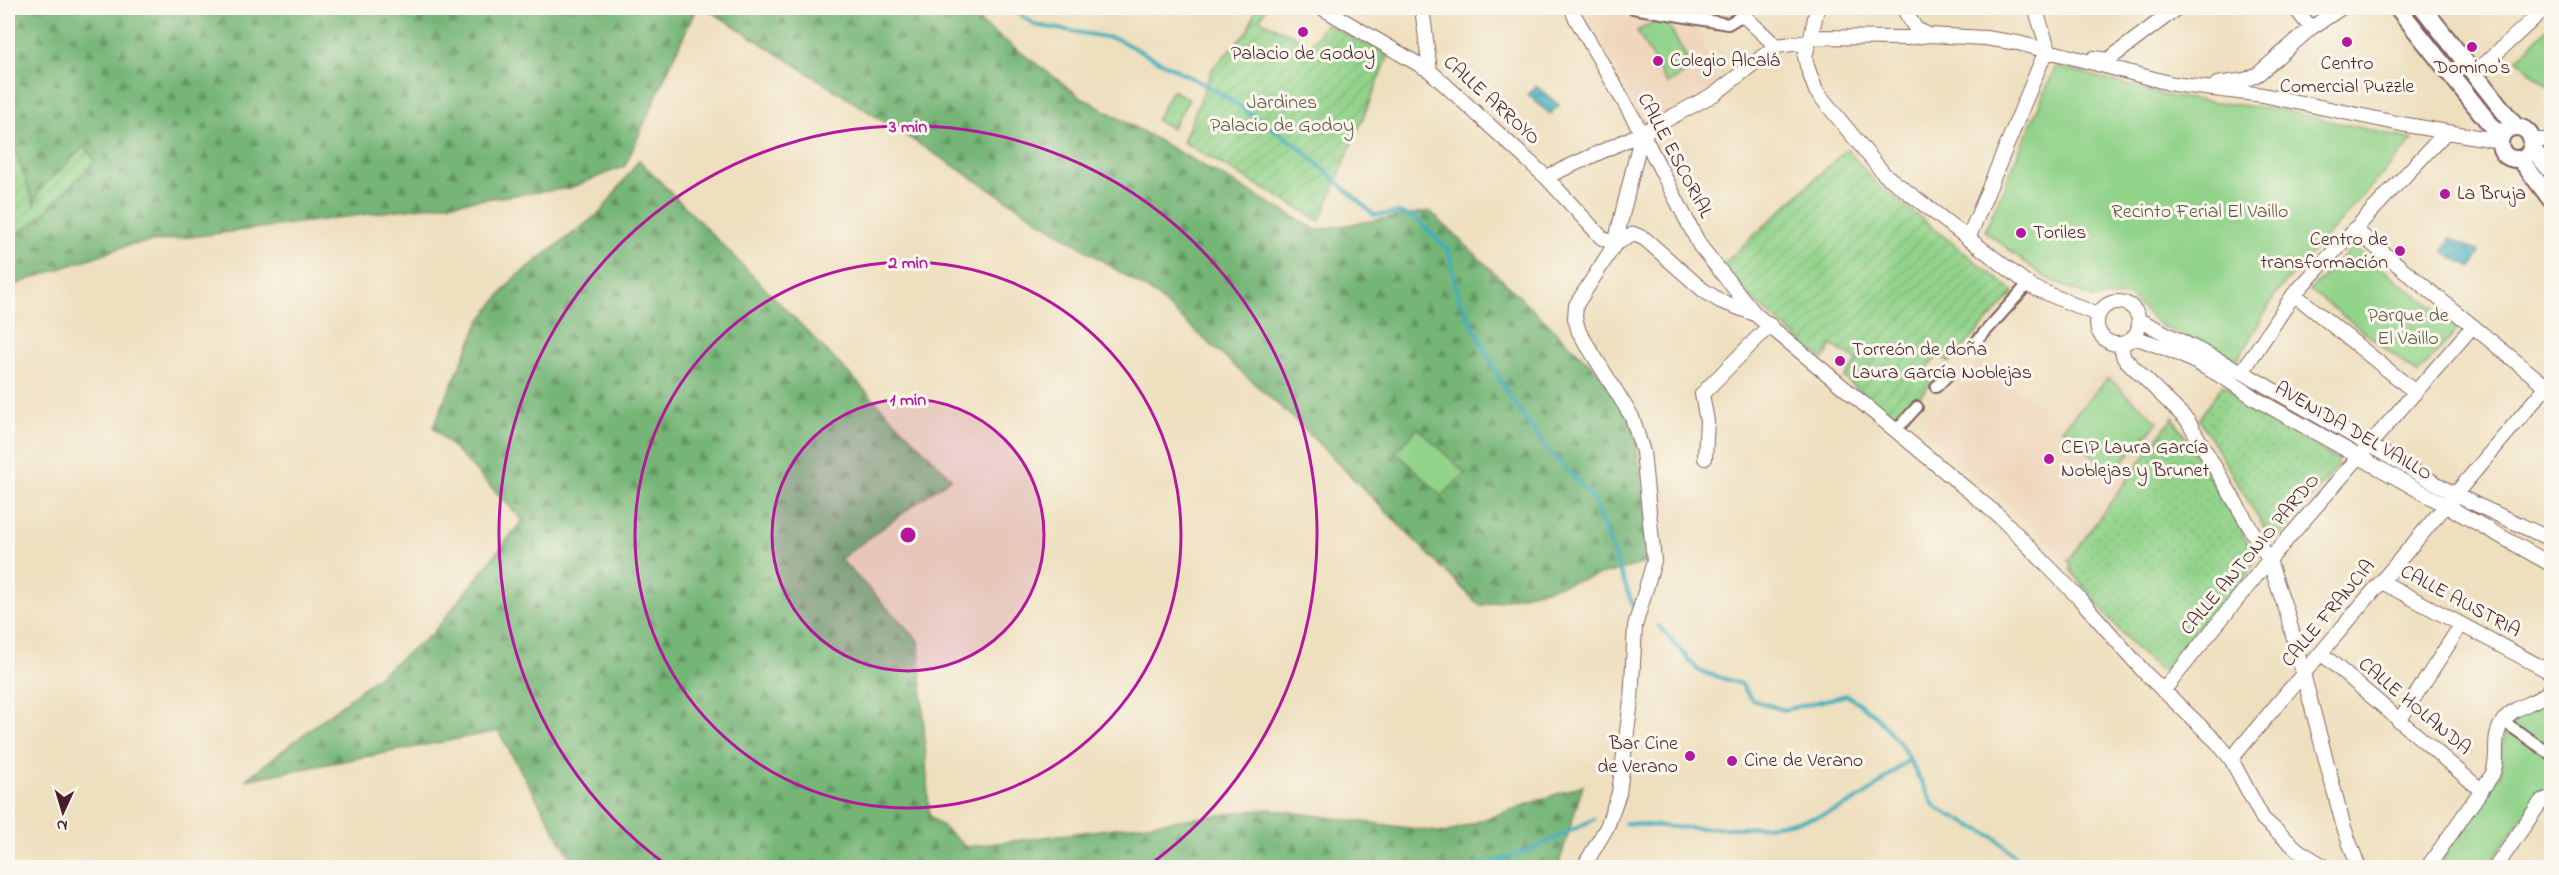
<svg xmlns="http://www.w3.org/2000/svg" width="2559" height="875" viewBox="0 0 2559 875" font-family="'Indie Flower',sans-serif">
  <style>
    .built { fill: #efd6bc }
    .grass { fill: url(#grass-dots); stroke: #6e795a; stroke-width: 1.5 }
    .forest { fill: url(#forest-firs); stroke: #606a50; stroke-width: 1.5 }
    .park { fill: #92d38a; stroke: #6e795a; stroke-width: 1.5 }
    .garden { fill: url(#garden-furrows); stroke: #6e795a; stroke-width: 1.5 }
    .water { fill: url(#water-waves); stroke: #446674; stroke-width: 1.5 }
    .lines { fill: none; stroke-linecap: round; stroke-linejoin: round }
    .stream { stroke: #3fadbc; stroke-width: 4 }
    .pedestrian-casing { stroke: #83625e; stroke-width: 14 }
    .minor-casing { stroke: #83625e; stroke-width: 16 }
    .tertiary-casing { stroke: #83625e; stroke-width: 20 }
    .pedestrian { stroke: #fff; stroke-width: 10 }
    .minor { stroke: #fff; stroke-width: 14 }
    .tertiary { stroke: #fff; stroke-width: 16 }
    .ring { fill: none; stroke: #b5179e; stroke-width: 3 }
    .poi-dot { fill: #b5179e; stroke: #fbf7ec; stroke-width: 2 }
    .labels { text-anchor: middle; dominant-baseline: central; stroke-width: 6; stroke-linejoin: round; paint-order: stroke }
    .poi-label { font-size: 20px; fill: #4a1f2b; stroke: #fbf7ec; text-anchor: start }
    .street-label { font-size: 20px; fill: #4a1f2b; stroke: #fbf7ec }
    .park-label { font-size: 20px; fill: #605548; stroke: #fbf7ec }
    .centre { fill: #b5179e; stroke: #fbf7ec; stroke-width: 3 }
    .ring-label { font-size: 18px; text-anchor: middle; font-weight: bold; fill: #b5179e; stroke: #fbf7ec; stroke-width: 6; stroke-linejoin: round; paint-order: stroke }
  </style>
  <defs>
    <pattern id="grass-dots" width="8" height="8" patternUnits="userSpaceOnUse" patternTransform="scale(1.5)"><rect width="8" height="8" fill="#92d38a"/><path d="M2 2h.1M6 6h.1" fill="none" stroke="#7fb577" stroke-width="1.8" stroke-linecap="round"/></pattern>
    <pattern id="forest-firs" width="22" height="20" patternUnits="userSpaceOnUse" patternTransform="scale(1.5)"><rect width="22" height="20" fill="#75b576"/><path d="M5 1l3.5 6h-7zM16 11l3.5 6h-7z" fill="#629361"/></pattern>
    <pattern id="garden-furrows" width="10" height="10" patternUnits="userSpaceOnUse" patternTransform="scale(1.5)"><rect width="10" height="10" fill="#92d38a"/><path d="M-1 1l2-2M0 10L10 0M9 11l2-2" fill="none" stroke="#7fb577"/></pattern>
    <pattern id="water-waves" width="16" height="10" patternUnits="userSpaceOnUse" patternTransform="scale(1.5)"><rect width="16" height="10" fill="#3fadbc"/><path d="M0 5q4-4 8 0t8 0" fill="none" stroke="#378c99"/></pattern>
  </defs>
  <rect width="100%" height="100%" fill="#fbf7ec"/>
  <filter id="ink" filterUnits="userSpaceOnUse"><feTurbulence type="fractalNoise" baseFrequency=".0167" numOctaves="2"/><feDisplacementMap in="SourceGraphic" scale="12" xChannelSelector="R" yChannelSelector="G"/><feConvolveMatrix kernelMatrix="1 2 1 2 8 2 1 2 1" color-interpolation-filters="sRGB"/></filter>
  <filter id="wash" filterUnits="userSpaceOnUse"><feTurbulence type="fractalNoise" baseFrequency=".008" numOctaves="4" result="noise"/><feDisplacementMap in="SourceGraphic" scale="24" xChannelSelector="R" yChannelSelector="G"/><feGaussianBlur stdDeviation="1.35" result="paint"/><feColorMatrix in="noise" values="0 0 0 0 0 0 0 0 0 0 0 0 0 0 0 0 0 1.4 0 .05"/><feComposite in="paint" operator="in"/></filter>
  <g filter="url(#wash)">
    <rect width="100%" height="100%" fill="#eedfbe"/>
    <path class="built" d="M1581 8H1615L1698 22 1709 69 1717 85 1645 125 1596 35 1578 15Z
      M1979 361 2059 420 2103 365 2167 424 2068 561 1990 488 1922 430Z"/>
    <path class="grass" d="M2222 385 2229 388 2244 404 2338 460 2337 467 2279 536H2269L2199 419Z
      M2173 417 2240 527 2256 560 2244 579 2165 671C2146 669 2085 588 2070 569L2072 565 2068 561Z"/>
    <path class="forest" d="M8 8H696L625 166 570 188 128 245 8 287Z
      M706 8H961L1081 97 1317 230 1430 211 1616 389 1632 417 1654 561 1480 606 1294 419 1153 293Z
      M639 160 951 478 840 559 919 641 929 815 966 847 1268 809 1445 833 1583 785 1558 867H576L498 731 245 780 433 633 523 520 433 427 480 321 514 278 601 212Z"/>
    <path class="park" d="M1664 17 1693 69 1667 84 1637 31Z
      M2551 24 2552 90H2551L2517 59Z
      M2056 66 2166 96 2287 111 2413 140 2277 292 2238 359 2161 326 2129 296 2093 298 2043 276 1985 231Z
      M1172 90 1189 99 1172 128 1156 120Z
      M2353 247 2459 327 2418 374 2310 290Z
      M2108 378 2158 422 2112 473 2062 429Z
      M1418 428 1465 473 1442 496 1396 452Z
      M2551 701V792L2537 797 2487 867 2436 868 2501 773V748L2506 731 2527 710Z"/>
    <path class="garden" d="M1256 8H1266L1260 20 1303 40 1302 44 1309 48 1325 24 1389 55 1320 221 1183 142 1213 68 1248 31Z
      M2405 8H2415L2504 122 2499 127Z
      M85 146 95 161 34 224 8 236V154L16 153 34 204 41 189Z
      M1847 149 1875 182 2014 292 1949 363 1940 354 1927 368 1937 377 1897 422 1844 378 1858 361 1832 345 1823 360 1754 301 1721 266Z"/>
    <path class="water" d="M1536 86 1559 105 1550 114 1528 95Z
      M2450 238 2480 252 2472 267 2443 253Z"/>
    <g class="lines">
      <path class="stream" d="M1012 8 1035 25 1117 39 1217 91 1298 146 1374 215 1399 213 1416 218 1449 251 1458 296 1508 395 1543 444 1592 497 1635 611
        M1659 626 1699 671 1741 684 1752 700 1784 710 1847 695 1875 715 1901 745 1935 807 1994 837 2029 868
        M1625 823C1691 830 1800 836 1858 799 1876 788 1892 773 1908 760
        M1465 868C1512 861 1552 841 1594 819"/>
    </g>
  </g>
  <g filter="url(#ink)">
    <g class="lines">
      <defs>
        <path id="pedestrian" d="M1633 8 1728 24 1743 15
          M1977 341 2028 284
          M1936 387 1949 374
          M1896 430 1917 407
          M2503 721 2552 755"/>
        <path id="minor" d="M1322 8 1430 71 1546 177 1602 238 1615 244
          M1422 8 1430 71
          M1575 8 1574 15 1642 133 1700 246 1755 314
          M1903 8 1916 29 1929 35
          M2295 8 2311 28
          M1743 15 1776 46
          M1811 37 1817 8
          M1809 42 1811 37 1906 38 1929 35 1985 38 2018 43 2173 84 2263 95 2401 124 2500 141
          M1809 42 1805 56 1807 66 1816 91 1884 174 2032 287 2098 315
          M1776 46 1809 42
          M2094 58 2108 60 2177 8
          M2474 74 2545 8
          M2217 84 2245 80 2258 74 2311 28 2341 8
          M2532 140H2552
          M1546 177 1642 133 1716 93 1776 46
          M2354 229 2552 391
          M1968 239 2042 60 2049 51 2035 8
          M1615 244 1634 234 1645 239 1703 290 1720 301 1755 314 2000 517 2079 598 2145 673 2217 742 2231 759 2263 819 2299 851 2327 868
          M2294 294 2415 392
          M2097 323a21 21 0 1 1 42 0a21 21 0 1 1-42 0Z
          M2139 320 2242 372 2456 495 2552 540
          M2133 337C2176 350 2220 373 2256 399L2552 565
          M2120 344 2124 358 2188 421 2269 560 2287 613 2344 828 2359 868
          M2242 372 2294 294 2446 132
          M1705 458 1707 421 1702 394 1770 325
          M2382 582 2552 673
          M2322 654 2481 790
          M2163 691 2269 560 2473 326
          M2399 721 2461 625
          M2231 759 2552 380
          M1583 868 1607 827 1619 793 1631 701 1635 626 1654 561 1643 452 1632 417 1579 332 1575 318 1576 305 1615 244 1642 133
          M2427 868 2492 775C2501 756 2490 741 2503 721 2516 703 2539 705 2552 687
          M2495 868 2540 803 2552 798"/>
        <path id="tertiary" d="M2398 8 2501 138
          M2423 8 2516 127
          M2500 143a16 16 0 1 1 32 0a16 16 0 1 1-32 0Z
          M2531 147 2552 172
          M2520 159 2552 201"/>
      </defs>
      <use href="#pedestrian" class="pedestrian-casing"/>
      <use href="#minor" class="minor-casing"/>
      <use href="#tertiary" class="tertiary-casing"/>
      <use href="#pedestrian" class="pedestrian"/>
      <use href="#minor" class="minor"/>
      <use href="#tertiary" class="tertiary"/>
    </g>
  </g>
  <circle cx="908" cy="535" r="136" fill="#b5179e" fill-opacity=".12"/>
  <g class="ring">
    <circle cx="908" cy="535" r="136"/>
    <circle cx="908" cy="535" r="273"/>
    <path d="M668 866A409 409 0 1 1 1148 866"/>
  </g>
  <g class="poi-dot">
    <circle cx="1303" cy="32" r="6"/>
    <circle cx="2347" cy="42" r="6"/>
    <circle cx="2472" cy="47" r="6"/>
    <circle cx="1658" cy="61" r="6"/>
    <circle cx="2445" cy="194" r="6"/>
    <circle cx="2021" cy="233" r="6"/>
    <circle cx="2400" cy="251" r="6"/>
    <circle cx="1840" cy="361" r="6"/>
    <circle cx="2049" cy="459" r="6"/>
    <circle cx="1690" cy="756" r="6"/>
    <circle cx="1732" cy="761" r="6"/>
  </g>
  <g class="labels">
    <g class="poi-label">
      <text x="1303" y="54" text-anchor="middle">Palacio de Godoy</text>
      <text x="1670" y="61">Colegio Alcalá</text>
      <text x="2347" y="64" text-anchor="middle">Centro<tspan x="2347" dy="23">Comercial Puzzle</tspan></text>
      <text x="2472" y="68" text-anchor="middle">Domino's</text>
      <text x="2457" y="194">La Bruja</text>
      <text x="2033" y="233">Toriles</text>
      <text x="2388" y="240" text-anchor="end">Centro de<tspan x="2388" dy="23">transformación</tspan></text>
      <text x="1852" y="350">Torreón de doña<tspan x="1852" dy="23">Laura García Noblejas</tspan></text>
      <text x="2061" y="448">CEIP Laura García<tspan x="2061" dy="23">Noblejas y Brunet</tspan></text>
      <text x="1678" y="744" text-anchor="end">Bar Cine<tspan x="1678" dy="23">de Verano</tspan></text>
      <text x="1744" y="761">Cine de Verano</text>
    </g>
    <g class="street-label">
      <text transform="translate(1491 101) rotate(42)">CALLE ARROYO</text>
      <text transform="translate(1674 156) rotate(62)">CALLE ESCORIAL</text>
      <text transform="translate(2353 432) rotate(30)">AVENIDA DEL VAILLO</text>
      <text transform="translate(2251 555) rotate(-50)">CALLE ANTONIO PARDO</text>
      <text transform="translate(2460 602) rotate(28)">CALLE AUSTRIA</text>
      <text transform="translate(2329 614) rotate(-50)">CALLE FRANCIA</text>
      <text transform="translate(2414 707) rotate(40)">CALLE HOLANDA</text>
    </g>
    <g class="park-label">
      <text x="1282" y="103">Jardines<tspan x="1282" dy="23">Palacio de Godoy</tspan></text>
      <text x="2200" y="212">Recinto Ferial El Vaillo</text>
      <text x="2408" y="316">Parque de<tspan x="2408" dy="23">El Vaillo</tspan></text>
    </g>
  </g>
  <circle cx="908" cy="535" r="9" class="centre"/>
  <g class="ring-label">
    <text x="908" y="132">3 min</text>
    <text x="908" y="268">2 min</text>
    <text x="908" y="405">1 min</text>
  </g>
  <rect width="2559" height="875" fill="none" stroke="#fbf7ec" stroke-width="30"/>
  <g transform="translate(63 812) rotate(184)" stroke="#fbf7ec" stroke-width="4.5" paint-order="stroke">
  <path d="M0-4.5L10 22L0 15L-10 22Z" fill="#4a1f2b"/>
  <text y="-9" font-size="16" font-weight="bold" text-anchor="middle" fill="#4a1f2b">N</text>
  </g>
</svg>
